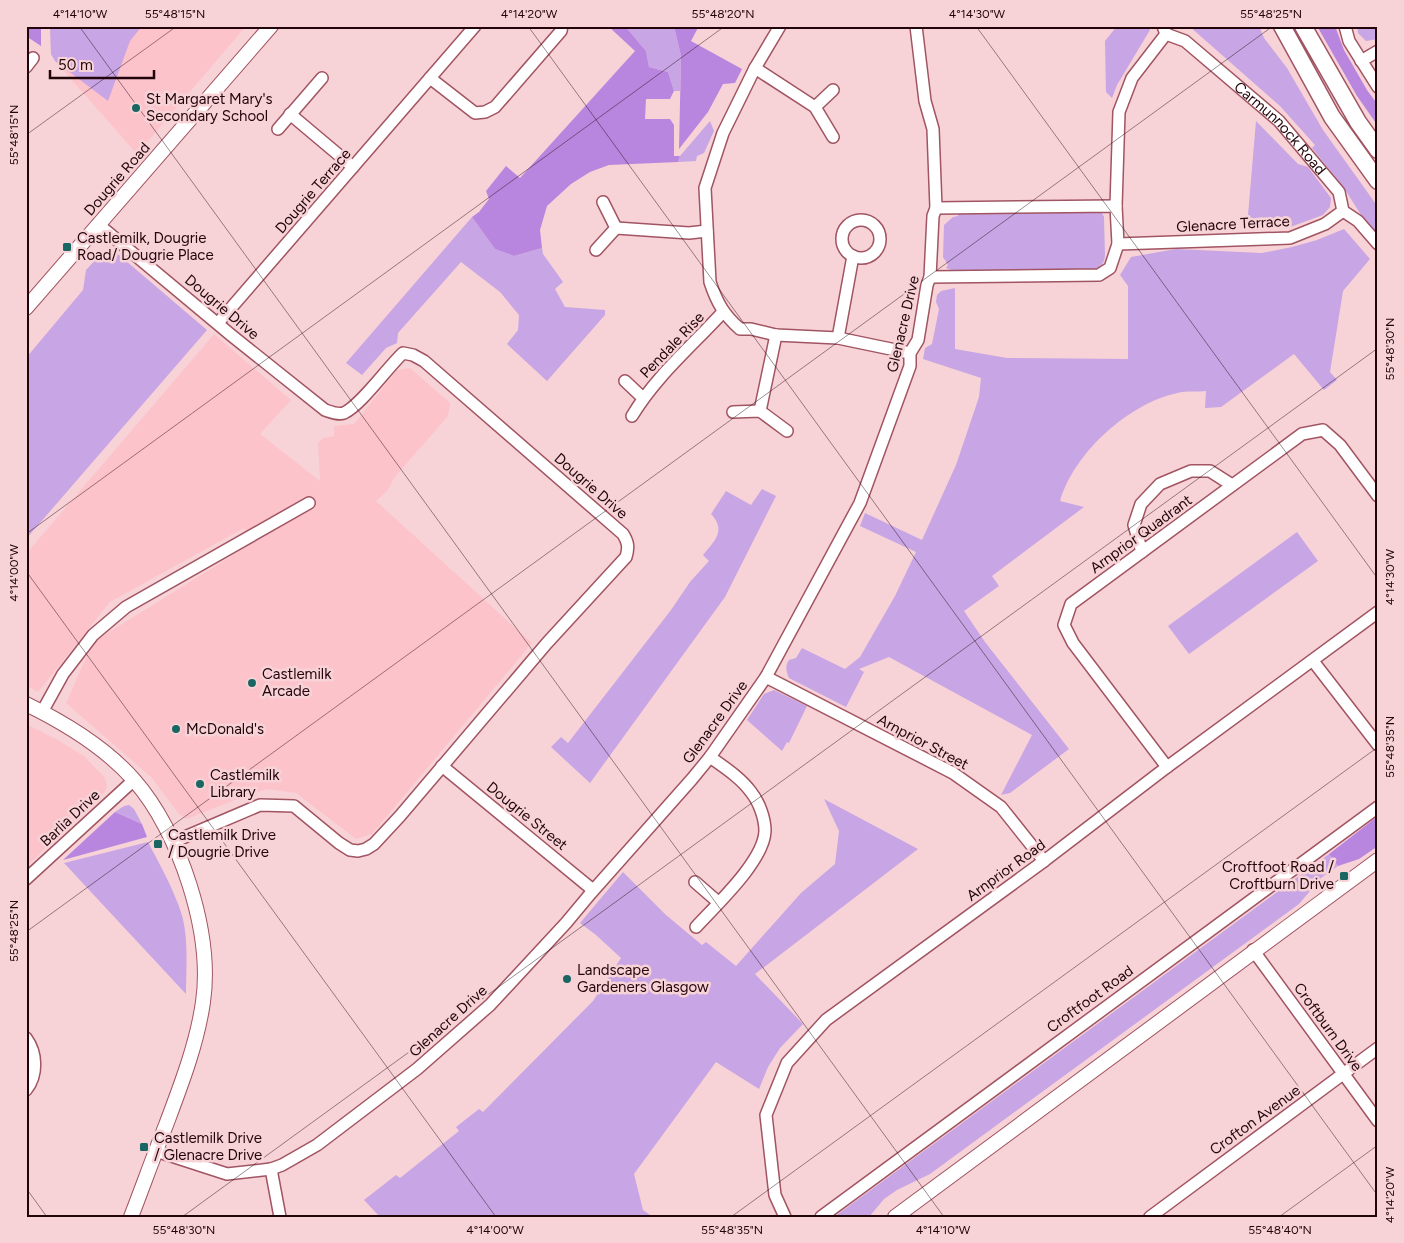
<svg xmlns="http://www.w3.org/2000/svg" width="1404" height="1243" viewBox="0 0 1404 1243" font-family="Figtree,sans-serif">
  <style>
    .built { fill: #fdc3cb }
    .green { fill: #c8a5e4 }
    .forest { fill: #b986df }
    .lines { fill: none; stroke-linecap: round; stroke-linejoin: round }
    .minor-casing { stroke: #a15461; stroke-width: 14 }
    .tertiary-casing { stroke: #a15461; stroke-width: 16 }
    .secondary-casing { stroke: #a15461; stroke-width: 19 }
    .minor { stroke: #fff; stroke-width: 11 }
    .tertiary { stroke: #fff; stroke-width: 14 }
    .secondary { stroke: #fff; stroke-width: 16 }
    .ticks { fill: none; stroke: #22050b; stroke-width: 1; stroke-opacity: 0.45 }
    .poi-dot { fill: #196662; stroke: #f7d3d7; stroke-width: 2 }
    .labels { text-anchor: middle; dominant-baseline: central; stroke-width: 5; stroke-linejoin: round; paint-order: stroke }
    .poi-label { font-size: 15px; fill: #22050b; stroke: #f7d3d7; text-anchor: start }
    .street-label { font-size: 15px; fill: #22050b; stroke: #f7d3d7 }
    .neatline { fill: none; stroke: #22050b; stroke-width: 2 }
    .ticks-label { font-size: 12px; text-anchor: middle; fill: #22050b }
  </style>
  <rect width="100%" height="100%" fill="#f7d3d7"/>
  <path class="built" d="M50 26H246L137 154 55 61 51 54Z
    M214 334 291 400 260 434 320 481 318 443 323 438 334 436V426L354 424 397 370 410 368 450 403 448 416 394 478 388 490 376 501 532 643 372 834 356 839 296 793 268 789 247 795 187 819 179 814 151 777 66 703 93 642 251 544 244 528 110 602 38 692 26 686V554Z
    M26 724 58 740 84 756 105 778 107 786 105 792 26 867Z"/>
  <path class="green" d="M50 26H142L130 41 108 101 55 61 51 54Z
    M625 26H674L681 56 680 91H674L668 72 649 67 646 51Z
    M1117 26H1148L1150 30 1117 85 1112 98 1106 92 1105 41Z
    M1189 26H1259L1264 38 1287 68 1323 130 1378 207V235L1363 218 1344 188 1312 148 1315 145 1280 106Z
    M1357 26H1378V39L1366 41 1358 33Z
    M710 121 714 131 704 153 697 156 696 161 678 162 680 156Z
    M1256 121 1298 164 1308 167 1331 198 1330 207 1323 215 1293 226 1277 228 1272 222 1247 227Z
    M1096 211 1102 213 1104 217 1105 256C1104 264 1100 267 1093 270L954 271 946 268 948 265 943 257 944 225 953 217 958 216V212Z
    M472 217 495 249 514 256 542 248 543 254 563 282 555 289 565 307 605 310V315L547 381 507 344 518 330 519 315 500 292 461 262 398 333 397 343 386 348 362 375 346 363Z
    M1344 229 1370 259 1343 291 1330 372 1337 380 1324 390 1294 354 1221 407 1205 408 1206 391C1198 392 1190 391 1182 392 1131 401 1075 451 1060 501L1084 507 992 576 999 586 964 611 985 642 1069 749 1010 793 1001 795 1032 735 889 657 859 669 864 672 846 707 789 678C786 671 785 666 789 660L796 658 802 648 845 669 860 657 895 596 916 552 860 526 865 513 922 540 956 465 979 397 981 378 923 359 925 348 932 344 939 309 936 302 937 295 941 291 955 288V349L1007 358 1128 359V286L1120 275 1131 257 1176 249 1262 253 1292 247 1317 240Z
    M112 249 207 330 26 539V358L83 290 86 270 102 253Z
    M762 489 776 496 725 597 590 783 551 747 561 737 568 743 671 610 690 582 709 561 703 555C714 541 727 531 711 514L726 491 751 505Z
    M1297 532 1318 561 1189 654 1168 626Z
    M774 690 807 706 789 743 787 742 782 751 747 720 764 694Z
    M824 799 918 849 755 974 803 1024 780 1048 768 1067 759 1089 716 1062 634 1174 643 1210 653 1217H380L364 1200 396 1175 400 1178 459 1131 456 1127 479 1109 483 1112 593 1001 621 958 596 935 580 923 623 872 666 915 702 945 706 942 736 966 801 893 835 864 839 831Z
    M129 805 134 809 142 824 115 812 124 806Z
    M148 842C160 865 173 888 181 912 189 937 186 968 186 994L64 863Z
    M1329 854 1338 866 1321 878 1299 904 930 1174 897 1190 884 1199 869 1217H834Z"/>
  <path class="forest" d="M26 26H41V46L26 36Z
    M608 26H625L646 51 649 67 668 72 674 91 670 99H646L645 119H670L674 125V156H680L678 162 609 165 590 172 571 184 547 206 540 230 542 248 514 256 495 249 472 217 479 212 489 199 486 191 506 166 520 178 635 51Z
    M674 26H699L691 41 742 69 735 83 723 84 708 112 679 149 681 56Z
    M1317 26H1335L1344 50 1367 90 1378 105V126L1357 96Z
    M115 812 142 824 147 837 63 860Z
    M1378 816V846L1359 859 1338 866 1329 854Z"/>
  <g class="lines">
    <defs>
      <g id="minor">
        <path d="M780 26 755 68 723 133 705 188 710 282C717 303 724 315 740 329H751L776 335 838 338 910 353"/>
        <path id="s1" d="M1163 26 1166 34 1185 41 1279 121 1339 192 1343 211 1358 221 1378 244"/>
        <path d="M1345 26 1349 41 1378 87"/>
        <path d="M1361 61 1378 51"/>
        <path d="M26 67 33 58"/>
        <path d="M755 68 815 107 833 137"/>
        <path d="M430 78 475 113 485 112 495 107 561 31 562 26"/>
        <path d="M815 107 833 90"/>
        <path d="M290 114 353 167"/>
        <path d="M278 129 322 78"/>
        <path d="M1116 206 1119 112 1132 78 1166 34"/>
        <circle cx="861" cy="239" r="19"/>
        <path d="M99 225 231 335 325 410C331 412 338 415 344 413 361 405 387 368 403 353L413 355 424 361 623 534C628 542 629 547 626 557L547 643 400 816 374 844 366 849 358 851 350 850 339 843 294 806 260 805 173 842"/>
        <path d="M616 228 689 233 707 231"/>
        <path d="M1118 244 1290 238 1325 224 1343 211"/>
        <path d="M596 250 616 228 603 202"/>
        <path d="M930 277 1099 275 1110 268 1118 244 1116 206 936 208"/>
        <path d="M218 323 475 26"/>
        <path d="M838 338 853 256"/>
        <path d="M625 381 643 398"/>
        <path d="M760 411 776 335"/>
        <path d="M733 412 760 411 787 431"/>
        <path d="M632 416C656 376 692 346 723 312"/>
        <path d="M1142 552 1134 525 1141 504 1160 484 1191 471H1210L1232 485"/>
        <path d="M1313 661 1378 745"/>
        <path d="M766 677 953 773 1001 807 1044 861"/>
        <path d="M42 712 63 674 93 635 126 607 309 503"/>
        <path d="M442 766 593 890"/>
        <path d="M1167 767 1073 643 1064 625 1071 604 1302 434 1323 430 1340 445 1378 496"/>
        <path d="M26 879 134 780"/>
        <path d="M695 882 718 902"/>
        <path d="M696 927C716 905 764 861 765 831 765 818 759 802 751 792 741 778 724 767 710 757"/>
        <path d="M1253 950 1378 1121"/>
        <path d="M26 1038C37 1053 38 1075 26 1090"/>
        <path d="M156 1151 227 1174 271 1169 282 1165 317 1145 417 1069 490 1005 566 923 591 893 692 779 710 757 766 677 860 503 910 366V353L918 340 927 285 930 277 933 216 936 208 933 129 925 101 916 26"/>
        <path d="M271 1169 280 1217"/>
        <path d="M785 1217 775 1195 766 1115 787 1063 826 1020 1044 861 1167 767 1378 612"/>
        <path d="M821 1217 1378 807"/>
        <path d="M1150 1217 1378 1048"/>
      </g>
      <path id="tertiary" d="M26 308 271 26
        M26 704C65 723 105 747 134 780 180 832 213 933 203 1002 197 1044 181 1085 166 1125 154 1155 143 1186 131 1217
        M895 1217 1378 860"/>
      <path id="secondary" d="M1282 26 1332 117 1378 181
        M1303 26 1358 122 1378 150"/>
    </defs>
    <use href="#minor" class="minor-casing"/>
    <use href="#tertiary" class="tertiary-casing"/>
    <use href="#secondary" class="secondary-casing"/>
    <use href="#minor" class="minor"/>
    <use href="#tertiary" class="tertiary"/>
    <use href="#secondary" class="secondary"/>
  </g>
  <path class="ticks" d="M79 26 944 1217M528 26 1378 1196M976 26 1378 579M26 135 177 26M26 534 725 26M26 571 496 1217M26 932 1273 26M26 1188 47 1217M182 1217 1378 348M731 1217 1378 747M1279 1217 1378 1145"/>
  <g class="poi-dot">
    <circle cx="136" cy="108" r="5"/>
    <rect x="62" y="242" width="10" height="10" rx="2.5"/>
    <circle cx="252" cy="683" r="5"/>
    <circle cx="176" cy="729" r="5"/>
    <circle cx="200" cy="784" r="5"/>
    <rect x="153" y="839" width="10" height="10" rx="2.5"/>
    <rect x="1339" y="871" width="10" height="10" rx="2.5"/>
    <circle cx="567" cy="979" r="5"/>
    <rect x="139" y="1142" width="10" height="10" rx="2.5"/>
  </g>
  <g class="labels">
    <g class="poi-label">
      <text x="146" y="99">St Margaret Mary's<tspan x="146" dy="17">Secondary School</tspan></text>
      <text x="77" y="238">Castlemilk, Dougrie<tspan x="77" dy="17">Road/ Dougrie Place</tspan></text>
      <text x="262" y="674">Castlemilk<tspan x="262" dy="17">Arcade</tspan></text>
      <text x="186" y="729">McDonald's</text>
      <text x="210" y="775">Castlemilk<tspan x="210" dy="17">Library</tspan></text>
      <text x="168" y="835">Castlemilk Drive<tspan x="168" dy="17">/ Dougrie Drive</tspan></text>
      <text x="1334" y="867" text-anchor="end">Croftfoot Road /<tspan x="1334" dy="17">Croftburn Drive</tspan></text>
      <text x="577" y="970">Landscape<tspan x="577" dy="17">Gardeners Glasgow</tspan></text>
      <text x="154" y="1138">Castlemilk Drive<tspan x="154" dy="17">/ Glenacre Drive</tspan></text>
    </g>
    <g class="street-label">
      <text stroke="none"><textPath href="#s1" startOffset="158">Carmunnock Road</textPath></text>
      <text transform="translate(117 179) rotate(-49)">Dougrie Road</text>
      <text transform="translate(313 191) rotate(-49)">Dougrie Terrace</text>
      <text transform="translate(1233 224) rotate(-3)">Glenacre Terrace</text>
      <text transform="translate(222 307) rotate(40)">Dougrie Drive</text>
      <text transform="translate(903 324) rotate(-77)">Glenacre Drive</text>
      <text transform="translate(672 345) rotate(-46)">Pendale Rise</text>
      <text transform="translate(591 486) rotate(41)">Dougrie Drive</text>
      <text transform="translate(1141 534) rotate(-36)">Arnprior Quadrant</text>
      <text transform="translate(715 722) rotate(-54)">Glenacre Drive</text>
      <text transform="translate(923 742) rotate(28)">Arnprior Street</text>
      <text transform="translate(527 816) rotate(39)">Dougrie Street</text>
      <text transform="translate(70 818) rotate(-43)">Barlia Drive</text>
      <text transform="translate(1006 870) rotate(-36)">Arnprior Road</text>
      <text transform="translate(1090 999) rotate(-36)">Croftfoot Road</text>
      <text transform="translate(448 1021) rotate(-42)">Glenacre Drive</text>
      <text transform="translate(1328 1027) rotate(54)">Croftburn Drive</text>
      <text transform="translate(1255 1120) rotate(-36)">Crofton Avenue</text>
    </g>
  </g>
  <rect width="1404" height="1243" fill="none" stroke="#f7d3d7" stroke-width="55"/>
  <path d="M50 70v8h104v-8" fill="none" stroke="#22050b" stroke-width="2.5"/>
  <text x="58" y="70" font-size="15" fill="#22050b" stroke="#f7d3d7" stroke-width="4" paint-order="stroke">50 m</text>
  <rect x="28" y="28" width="1348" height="1188" class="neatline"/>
  <g class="ticks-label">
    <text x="80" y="18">4°14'10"W</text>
    <text x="175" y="18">55°48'15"N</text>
    <text x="529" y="18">4°14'20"W</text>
    <text x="723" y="18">55°48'20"N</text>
    <text x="977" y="18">4°14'30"W</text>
    <text x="1271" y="18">55°48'25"N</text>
    <text transform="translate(14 135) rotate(-90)" y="4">55°48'15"N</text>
    <text transform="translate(1390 349) rotate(-90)" y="4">55°48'30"N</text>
    <text transform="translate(14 573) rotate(-90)" y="4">4°14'00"W</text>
    <text transform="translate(1390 577) rotate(-90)" y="4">4°14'30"W</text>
    <text transform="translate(1390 747) rotate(-90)" y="4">55°48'35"N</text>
    <text transform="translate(14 931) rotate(-90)" y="4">55°48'25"N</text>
    <text transform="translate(1390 1195) rotate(-90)" y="4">4°14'20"W</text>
    <text x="184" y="1234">55°48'30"N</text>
    <text x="495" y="1234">4°14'00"W</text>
    <text x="732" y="1234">55°48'35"N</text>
    <text x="943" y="1234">4°14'10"W</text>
    <text x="1280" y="1234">55°48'40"N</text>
  </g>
</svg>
